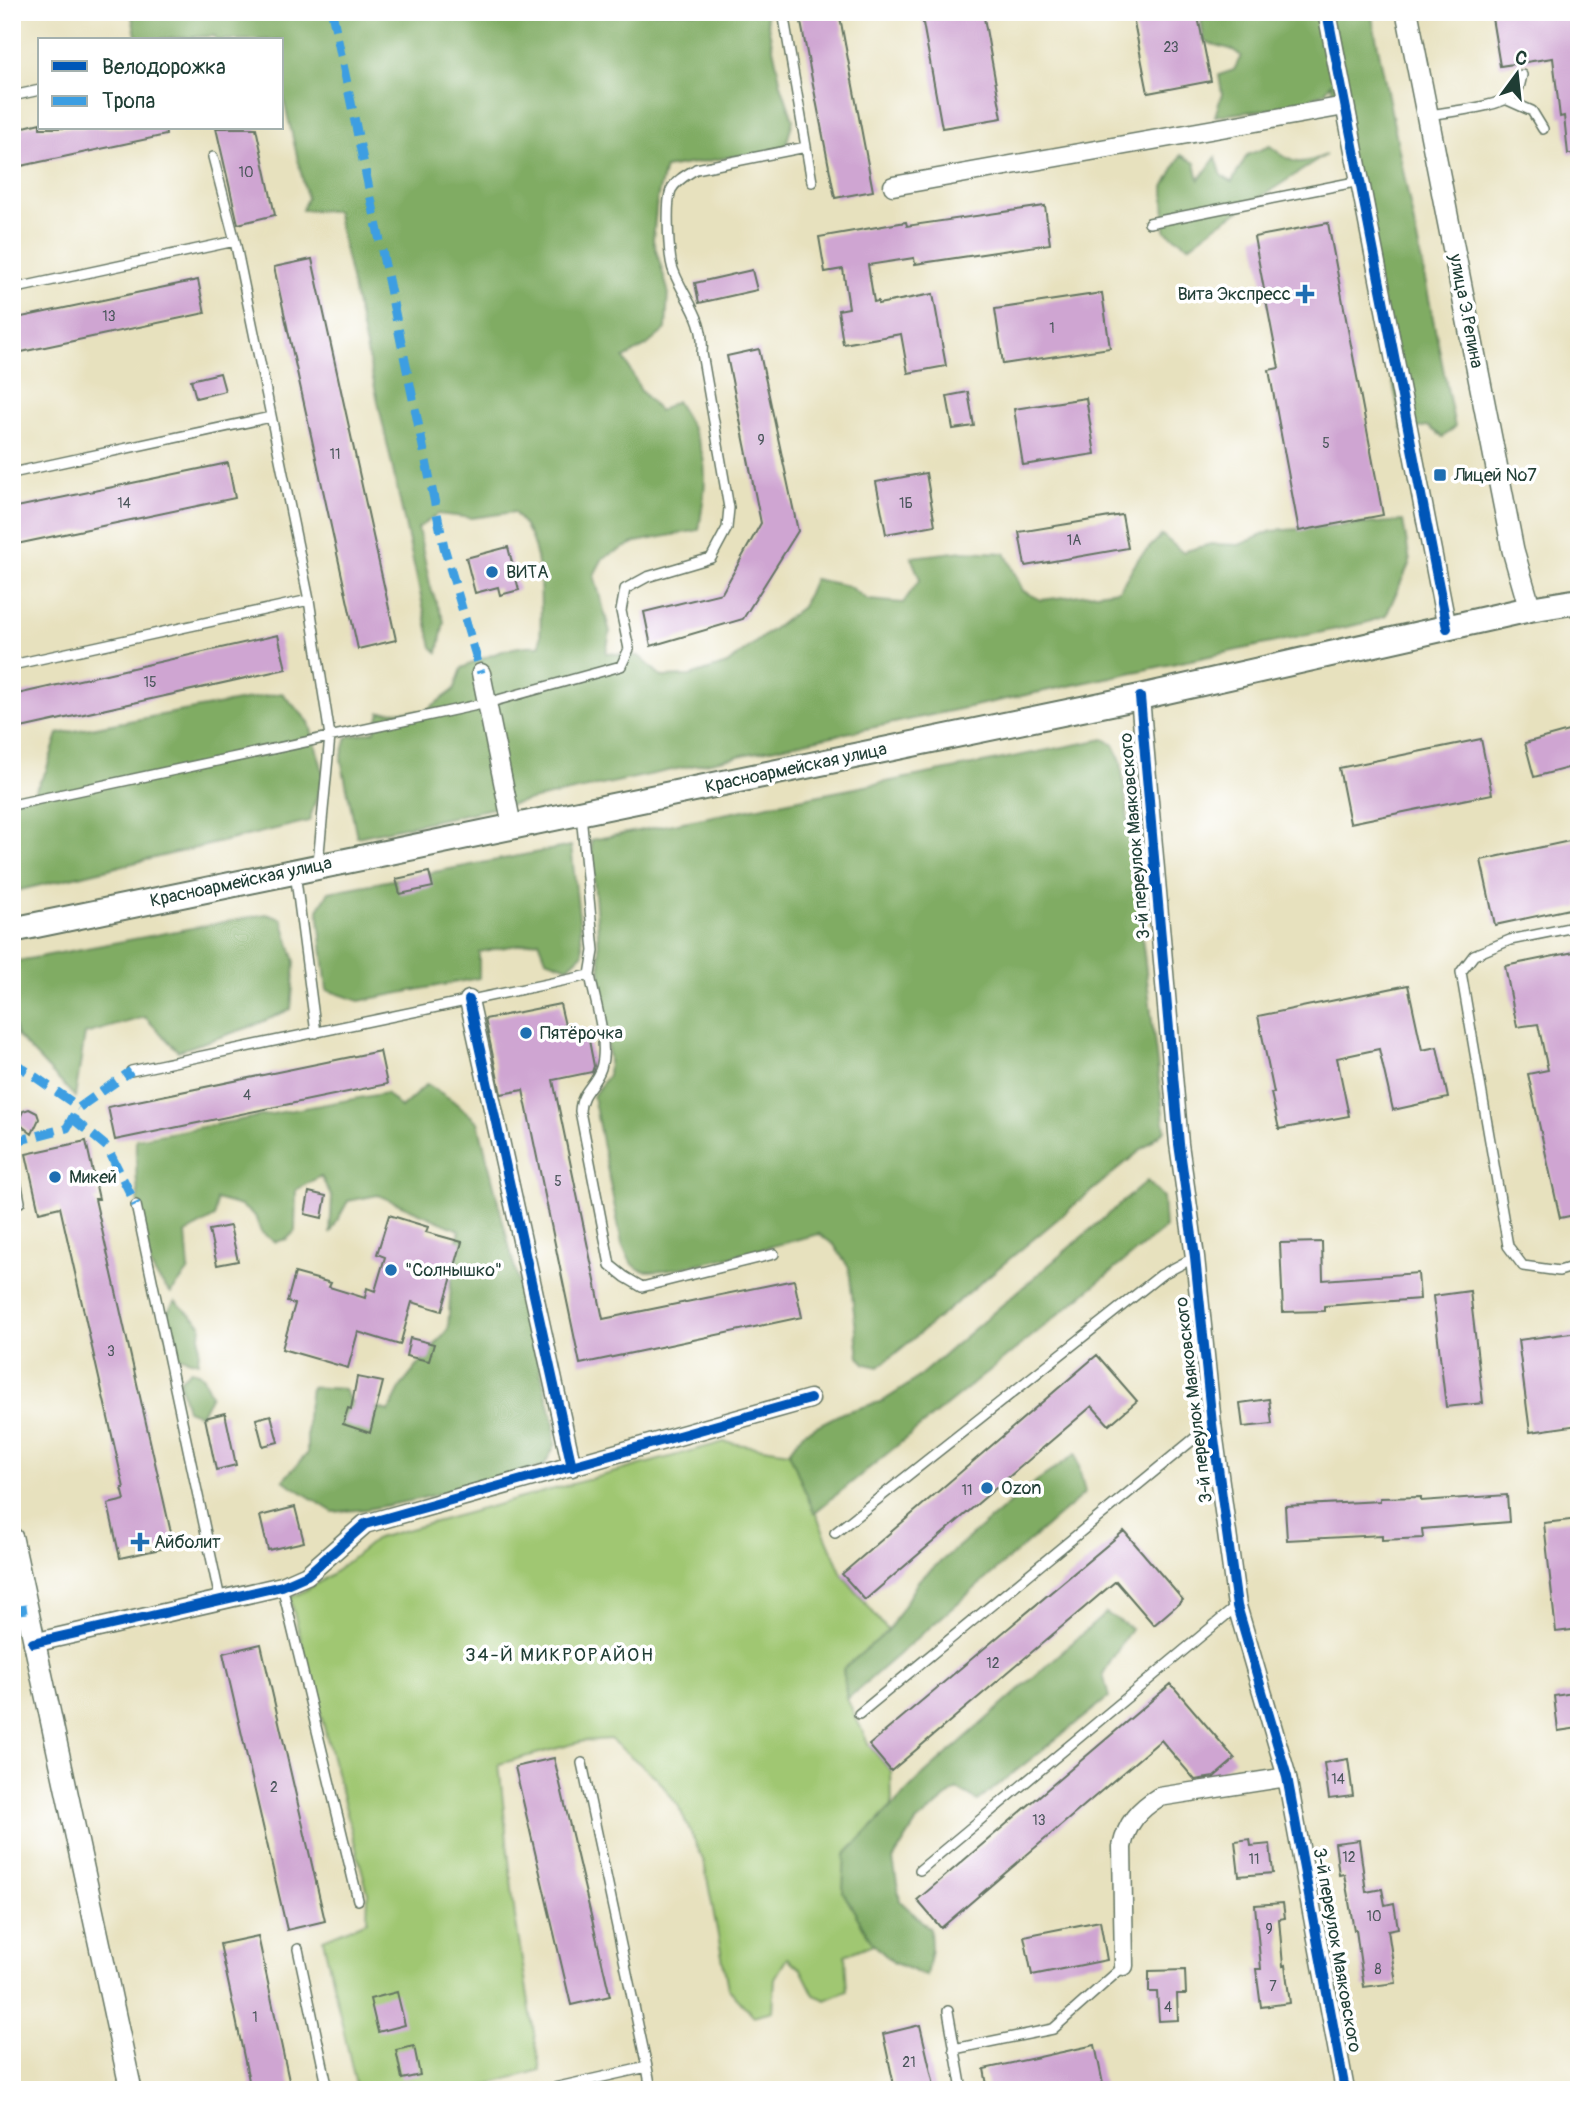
<svg xmlns="http://www.w3.org/2000/svg" width="1591" height="2102" viewBox="0 0 1591 2102" font-family="Pangolin,sans-serif">
  <style>
    .green { fill: #a0c772; stroke: #608253; stroke-width: 2 }
    .forest { fill: #80ac64; stroke: #50744c; stroke-width: 2 }
    .building { fill: #cfa5d2 }
    .lines { fill: none; stroke-linecap: round; stroke-linejoin: round }
    .service-casing { stroke: #657664; stroke-width: 12 }
    .minor-casing { stroke: #657664; stroke-width: 21 }
    .tertiary-casing { stroke: #657664; stroke-width: 24 }
    .secondary-casing { stroke: #657664; stroke-width: 28 }
    .service { stroke: #fff; stroke-width: 9 }
    .minor { stroke: #fff; stroke-width: 18 }
    .tertiary { stroke: #fff; stroke-width: 21 }
    .secondary { stroke: #fff; stroke-width: 24 }
    .quiet { stroke: #3c9ee2; stroke-width: 9; stroke-dasharray: 18 9; stroke-linecap: butt }
    .cycleway-casing { stroke: #fff; stroke-width: 15 }
    .cycleway { stroke: #0057b8; stroke-width: 10 }
    .poi-dot { fill: #1f6fb2; stroke: #fff; stroke-width: 2.5 }
    .labels { text-anchor: middle; dominant-baseline: central; stroke-width: 7; stroke-linejoin: round; paint-order: stroke }
    .number-label { font-size: 14px; fill: #4b575c }
    .poi-label { font-size: 18px; fill: #1f3d34; stroke: #fff; text-anchor: start }
    .street-label { font-size: 18px; fill: #1f3d34; stroke: #fff }
    .neighbourhood-label { font-size: 19px; letter-spacing: 2px; fill: #1f3d34; stroke: #fff }
  </style>
  <rect width="100%" height="100%" fill="#fff"/>
  <filter id="ink" filterUnits="userSpaceOnUse"><feTurbulence type="fractalNoise" baseFrequency=".0143" numOctaves="2"/><feDisplacementMap in="SourceGraphic" scale="14" xChannelSelector="R" yChannelSelector="G"/><feConvolveMatrix kernelMatrix="1 2 1 2 8 2 1 2 1" color-interpolation-filters="sRGB"/></filter>
  <filter id="wash" filterUnits="userSpaceOnUse"><feTurbulence type="fractalNoise" baseFrequency=".00686" numOctaves="4" result="noise"/><feDisplacementMap in="SourceGraphic" scale="28" xChannelSelector="R" yChannelSelector="G"/><feGaussianBlur stdDeviation="1.57" result="paint"/><feColorMatrix in="noise" values="0 0 0 0 0 0 0 0 0 0 0 0 0 0 0 0 0 1.4 0 .05"/><feComposite in="paint" operator="in"/></filter>
  <g filter="url(#wash)">
    <rect width="100%" height="100%" fill="#e7e1be"/>
    <path class="green" d="M724 1442 789 1452 842 1574 888 1631 843 1670 847 1699 869 1745 891 1771 892 1806 845 1855 843 1892 873 1944 845 1955 847 1991 826 2000 814 1995 801 1969 787 1958 775 1978 773 2011 753 2016 728 1988 704 1862 679 1807 657 1778 610 1739 584 1741 499 1764 515 1917 540 2070 468 2090H357L323 1939 367 1921 368 1893 290 1598C327 1581 346 1563 377 1538Z"/>
    <path class="forest" d="M131 12H765L781 84 793 120 784 153 737 156 665 168 657 199 653 240 668 290 666 329 646 346 624 358 641 391 659 411 676 401C686 417 699 438 703 457 708 480 702 507 699 530L636 542 603 558 594 575 610 632 606 653 639 656 662 677 690 676 727 664 802 607 814 579 848 586 868 600 903 603 920 579 911 557 963 551 1005 553 1023 591 1041 600 1119 590 1139 558 1162 535 1182 552 1211 544 1239 545 1272 531 1403 521 1410 562 1386 616 1365 623 357 837 341 759 347 737 375 731 380 712 425 711 454 690 462 668C488 656 512 644 540 646 541 614 544 558 527 530 524 523 518 518 514 512L472 518 438 514 418 528 431 589 444 621 438 653 432 647 336 211 302 210 307 198 282 92V40H216L215 36 137 40Z
      M1200 12H1371L1455 427 1443 437 1427 426 1403 431 1331 83 1325 92 1295 106 1215 116 1222 94 1219 75 1234 70 1241 56C1229 44 1219 50 1204 40Z
      M1270 146C1292 164 1299 167 1326 155L1217 225 1189 246 1165 231 1164 187 1181 155 1195 163 1199 180 1216 157 1222 176 1232 182 1247 155Z
      M282 693 309 722 324 775 309 821 12 892V801L33 794 46 771 58 734Z
      M1104 739 1114 745 1121 761 1165 1130 879 1367 866 1364 859 1357 849 1268 834 1245 819 1234C788 1241 662 1278 641 1270 630 1265 627 1255 622 1244L593 1096 608 1075 609 1060 604 1015 591 840Z
      M571 846 583 953 568 967 546 959 539 941 479 952V978L359 1001 327 990 318 909 329 892Z
      M266 914 282 919 295 962 291 1009 253 1026 178 1051 145 1017 85 1034 75 1097 17 1036 12 1018V962Z
      M427 1084 452 1100 478 1122 554 1424 555 1445 544 1466 415 1500 368 1509 333 1512 283 1480 307 1454V1417L311 1387 344 1389 350 1401 389 1411 402 1385 448 1329 452 1269 459 1230 378 1195 348 1201 330 1234 332 1198 321 1176 296 1190 295 1231 287 1239 275 1242 261 1232 255 1216 241 1206 216 1199 215 1217 186 1233 189 1270 171 1293C164 1285 154 1276 151 1266 139 1230 135 1178 136 1139L386 1093 401 1108Z
      M1147 1181 1163 1197 1165 1228 814 1513 789 1452 803 1433 842 1413 883 1401 911 1383Z
      M175 1301 201 1324 198 1362 173 1355 163 1319Z
      M191 1370 202 1375 211 1395 200 1415 187 1410 179 1380Z
      M1076 1454 1085 1493 847 1699 843 1669 888 1631 919 1580 1031 1485Z
      M1106 1613 1131 1628 1103 1674 1109 1697 978 1801 957 1789 916 1823 893 1860 900 1901 930 1929 931 1949 926 1976 894 1963 873 1944 843 1892 845 1855 920 1778Z"/>
    <g id="blocks">
      <path class="building" d="M799 12H839L873 191 835 198Z
        M921 12H983L1002 118 942 128Z
        M1132 12H1197L1211 81 1148 93Z
        M1491 12H1579V154H1568L1564 116 1560 117 1553 58 1500 66Z
        M40 123V128H165L166 135 12 168V130Z
        M216 128H256L275 215 238 224Z
        M1045 206 1050 244 915 264 914 258 868 265 874 302 878 301V304L933 294 946 366 908 373 901 334 843 344 838 310 849 308 843 269 825 272 819 237 906 222 907 226Z
        M1328 223 1383 515 1299 531 1269 370 1279 368 1254 237Z
        M312 259 396 640 358 649 274 267Z
        M752 270 757 290 699 303 695 283Z
        M198 280 205 313 12 354V319Z
        M1102 293 1110 348 1003 364 995 309Z
        M759 349 798 531 743 619 651 646 644 612 722 593 761 523 727 356Z
        M220 373 225 391 196 398 191 380Z
        M968 392 974 426 953 429 947 396Z
        M1086 398 1095 454 1023 465 1014 409Z
        M228 463 235 498 12 545V508Z
        M926 473 935 525 886 534 876 482Z
        M1122 515 1128 548 1025 566 1019 532Z
        M508 547 519 590 500 595 498 587 475 593 466 558Z
        M278 635 286 669 21 728 13 695Z
        M1579 728V765L1534 777 1525 743Z
        M1481 739 1492 794 1350 823 1339 768Z
        M1579 839V907L1495 925 1481 860Z
        M429 872 433 887 400 894 396 879Z
        M1579 951V1214L1560 1218 1528 1074 1548 1070 1538 1024 1517 1027 1505 966Z
        M1408 985 1422 1050 1437 1047 1448 1098 1393 1110 1379 1049 1337 1058 1349 1116 1279 1129 1271 1093H1274L1258 1016Z
        M560 1004 567 1034 587 1030 594 1066 592 1072 553 1080 603 1319 794 1280 802 1317 580 1364 523 1090 501 1094 485 1019Z
        M380 1051 387 1084 115 1140 108 1107Z
        M29 1109 37 1113 39 1119 32 1134 22 1126 19 1120 23 1111Z
        M86 1141 99 1199H95L174 1546 120 1558 108 1504 125 1500 122 1488H124L60 1207 39 1212 26 1154Z
        M309 1192 326 1196 322 1218 305 1214Z
        M389 1215 428 1227 426 1232 462 1242 442 1311 412 1302 400 1345 358 1332 348 1368 282 1349 295 1304 287 1302 295 1273 331 1283 329 1287 365 1298 367 1288 375 1291 385 1257 377 1254Z
        M230 1226 238 1261 217 1265 209 1230Z
        M1322 1242 1323 1280 1418 1273 1420 1299 1324 1306V1311L1283 1312 1280 1243Z
        M1470 1291 1483 1403 1446 1407 1433 1296Z
        M1579 1332V1425L1530 1432 1518 1340Z
        M410 1338 434 1344 429 1361 406 1356Z
        M1097 1355 1137 1401 1109 1425 1092 1406 865 1600 842 1574Z
        M357 1377 383 1382 370 1433 343 1424 348 1408 351 1409Z
        M1269 1399 1272 1424 1243 1427 1240 1403Z
        M225 1413 236 1465 216 1470 205 1418Z
        M271 1415 278 1442 263 1446 256 1419Z
        M1507 1495 1509 1522 1422 1529 1423 1538 1382 1540V1535L1287 1540 1285 1506 1380 1501V1498L1421 1497V1501Z
        M295 1507 304 1542 268 1550 260 1516Z
        M1579 1519V1629L1556 1632 1544 1523Z
        M1124 1531 1183 1600 1154 1625 1116 1581 891 1771 869 1745Z
        M261 1644 325 1921 287 1930 223 1653Z
        M1171 1684 1235 1759 1214 1777 1195 1780 1161 1740 941 1928 917 1900Z
        M1579 1692V1728L1558 1731 1554 1696Z
        M554 1758 610 1996 571 2005 515 1767Z
        M1348 1759 1353 1796 1329 1799 1324 1763Z
        M1250 1839 1251 1846 1270 1844 1273 1873 1239 1876 1235 1841Z
        M1359 1840 1366 1892 1382 1889 1385 1905 1394 1903 1398 1928 1388 1930 1396 1983 1364 1987 1356 1930H1354L1344 1874 1339 1875 1335 1843Z
        M1283 1903 1285 1918 1279 1919 1283 1966 1285 1965 1290 2003 1261 2007 1256 1969H1261L1255 1905Z
        M1100 1921 1107 1960 1032 1975 1024 1936Z
        M258 1936 291 2090H251L220 1944Z
        M1185 1970 1186 1994H1177L1178 2020 1159 2021 1157 1992H1149V1971Z
        M397 1992 405 2025 378 2032 370 1999Z
        M920 2025 935 2090H895L883 2034Z
        M1095 2045 1103 2084 1077 2090H988L984 2069Z
        M414 2046 420 2075 402 2079 396 2050Z"/>
    </g>
  </g>
  <g filter="url(#ink)">
    <use href="#blocks" fill-opacity="0" stroke="#657664" stroke-width="2"/>
    <g class="lines">
      <defs>
        <path id="service" d="M783 12 812 182
          M12 96 40 90
          M1505 99 1532 111 1543 129
          M1429 115C1450 111 1498 108 1514 94 1520 89 1520 83 1522 75
          M213 157 235 241 309 600 330 736 318 863
          M1149 223 1360 181
          M12 289 235 241
          M12 473 271 417
          M12 665 309 600
          M12 805 487 703 621 666 629 649 621 611 625 589 647 577 711 558 727 528 729 508 702 353C705 318 686 302 674 272 668 259 666 203 671 190 676 180 688 174 696 169L806 147
          M295 872 316 1033
          M1579 926 1510 940 1474 955 1461 972 1508 1246 1523 1266 1559 1271 1579 1265
          M590 975C595 1002 609 1042 601 1068 595 1086 581 1091 580 1111L610 1265 625 1277 642 1287 774 1254
          M131 1071 590 975 594 951 581 814
          M12 1159 20 1202 12 1203
          M136 1205 220 1599
          M835 1533 1161 1275 1195 1257
          M282 1586 358 1900
          M859 1714 1212 1424
          M582 1763 647 2067
          M920 1870 1237 1606
          M298 1949 328 2090
          M948 2011 962 2090
          M954 2049 1053 2029 1124 1966
          M545 2090 647 2067 651 2090"/>
        <path id="minor" d="M1327 12 1447 628
          M893 186 1345 106
          M481 673 512 826
          M1140 697 1179 1144 1195 1257 1212 1424 1237 1606 1287 1777 1345 2090
          M469 1000 572 1467
          M33 1643 282 1586 307 1575 365 1524 810 1399
          M1124 1966 1122 1847C1127 1823 1138 1810 1159 1797L1287 1777"/>
        <path id="tertiary" d="M1407 12 1513 550 1530 609
          M12 1538 131 2090"/>
        <path id="secondary" d="M12 930 1140 697 1530 609 1579 601"/>
      </defs>
      <use href="#service" class="service-casing"/>
      <use href="#minor" class="minor-casing"/>
      <use href="#tertiary" class="tertiary-casing"/>
      <use href="#secondary" class="secondary-casing"/>
      <use href="#service" class="service"/>
      <use href="#minor" class="minor"/>
      <use href="#tertiary" class="tertiary"/>
      <use href="#secondary" class="secondary"/>
      <path class="quiet" d="M332 12 444 547 481 673
        M12 1061 79 1107
        M72 1118 107 1147 136 1205
        M12 1142 67 1128 77 1109 131 1071
        M12 1611 27 1609"/>
      <defs>
        <path id="cycleway" d="M1327 12 1447 628
          M1140 697 1179 1144 1195 1257 1212 1424 1237 1606 1287 1777 1345 2090
          M469 1000 572 1467
          M33 1643 282 1586 307 1575 365 1524 810 1399"/>
      </defs>
      <use href="#cycleway" class="cycleway-casing"/>
      <use href="#cycleway" class="cycleway"/>
    </g>
  </g>
  <g class="poi-dot">
    <path d="M1301.5 283.5h7v7h7v7h-7v7h-7v-7h-7v-7h7z"/>
    <rect x="1433" y="468" width="14" height="14" rx="3.5"/>
    <circle cx="492" cy="572" r="7"/>
    <circle cx="526" cy="1033" r="7"/>
    <circle cx="55" cy="1177" r="7"/>
    <circle cx="391" cy="1270" r="7"/>
    <circle cx="987" cy="1488" r="7"/>
    <path d="M136.5 1531.5h7v7h7v7h-7v7h-7v-7h-7v-7h7z"/>
  </g>
  <g class="labels">
    <g class="number-label">
      <text x="1171" y="47">23</text>
      <text x="246" y="172">10</text>
      <text x="109" y="316">13</text>
      <text x="1052" y="328">1</text>
      <text x="761" y="440">9</text>
      <text x="1326" y="443">5</text>
      <text x="335" y="454">11</text>
      <text x="124" y="503">14</text>
      <text x="906" y="503">1Б</text>
      <text x="1074" y="540">1А</text>
      <text x="150" y="682">15</text>
      <text x="247" y="1095">4</text>
      <text x="558" y="1181">5</text>
      <text x="111" y="1351">3</text>
      <text x="967" y="1490">11</text>
      <text x="993" y="1663">12</text>
      <text x="1338" y="1779">14</text>
      <text x="274" y="1787">2</text>
      <text x="1039" y="1820">13</text>
      <text x="1349" y="1857">12</text>
      <text x="1254" y="1859">11</text>
      <text x="1374" y="1916">10</text>
      <text x="1269" y="1929">9</text>
      <text x="1378" y="1969">8</text>
      <text x="1273" y="1986">7</text>
      <text x="1168" y="2007">4</text>
      <text x="255" y="2017">1</text>
      <text x="909" y="2062">21</text>
    </g>
    <g class="poi-label">
      <text x="1291" y="294" text-anchor="end">Вита Экспресс</text>
      <text x="1454" y="475">Лицей №7</text>
      <text x="506" y="572">ВИТА</text>
      <text x="540" y="1033">Пятёрочка</text>
      <text x="69" y="1177">Микей</text>
      <text x="405" y="1270">"Солнышко"</text>
      <text x="1001" y="1488">Ozon</text>
      <text x="154" y="1542">Айболит</text>
    </g>
    <g class="street-label">
      <text transform="translate(1466 311) rotate(79)">улица Э.Репина</text>
      <text transform="translate(796 768) rotate(-12)">Красноармейская улица</text>
      <text transform="translate(1135 836) rotate(-95)">3-й переулок Маяковского</text>
      <text transform="translate(241 882) rotate(-12)">Красноармейская улица</text>
      <text transform="translate(1194 1400) rotate(-97)">3-й переулок Маяковского</text>
      <text transform="translate(1337 1950) rotate(80)">3-й переулок Маяковского</text>
    </g>
    <g class="neighbourhood-label">
      <text x="560" y="1655">34-Й МИКРОРАЙОН</text>
    </g>
  </g>
  <rect width="1591" height="2102" fill="none" stroke="#fff" stroke-width="42"/>
  <rect x="38" y="38" width="245" height="91" fill="#ffffff" stroke="#a5b1ae" stroke-width="2"/>
  <rect x="52" y="61" width="35" height="10" fill="#0057b8" stroke="#a5b1ae" stroke-width="2"/>
  <text x="102" y="74" font-size="21" fill="#1f3d34">Велодорожка</text>
  <rect x="52" y="96" width="35" height="10" fill="#3c9ee2" stroke="#a5b1ae" stroke-width="2"/>
  <text x="102" y="108" font-size="21" fill="#1f3d34">Тропа</text>
  <g transform="translate(1517 74) rotate(15)" stroke="#ffffff" stroke-width="5" paint-order="stroke">
  <path d="M0-5L12 26L0 18L-12 26Z" fill="#1f3d34"/>
  <text y="-10" font-size="19" font-weight="bold" text-anchor="middle" fill="#1f3d34">С</text>
  </g>
</svg>
